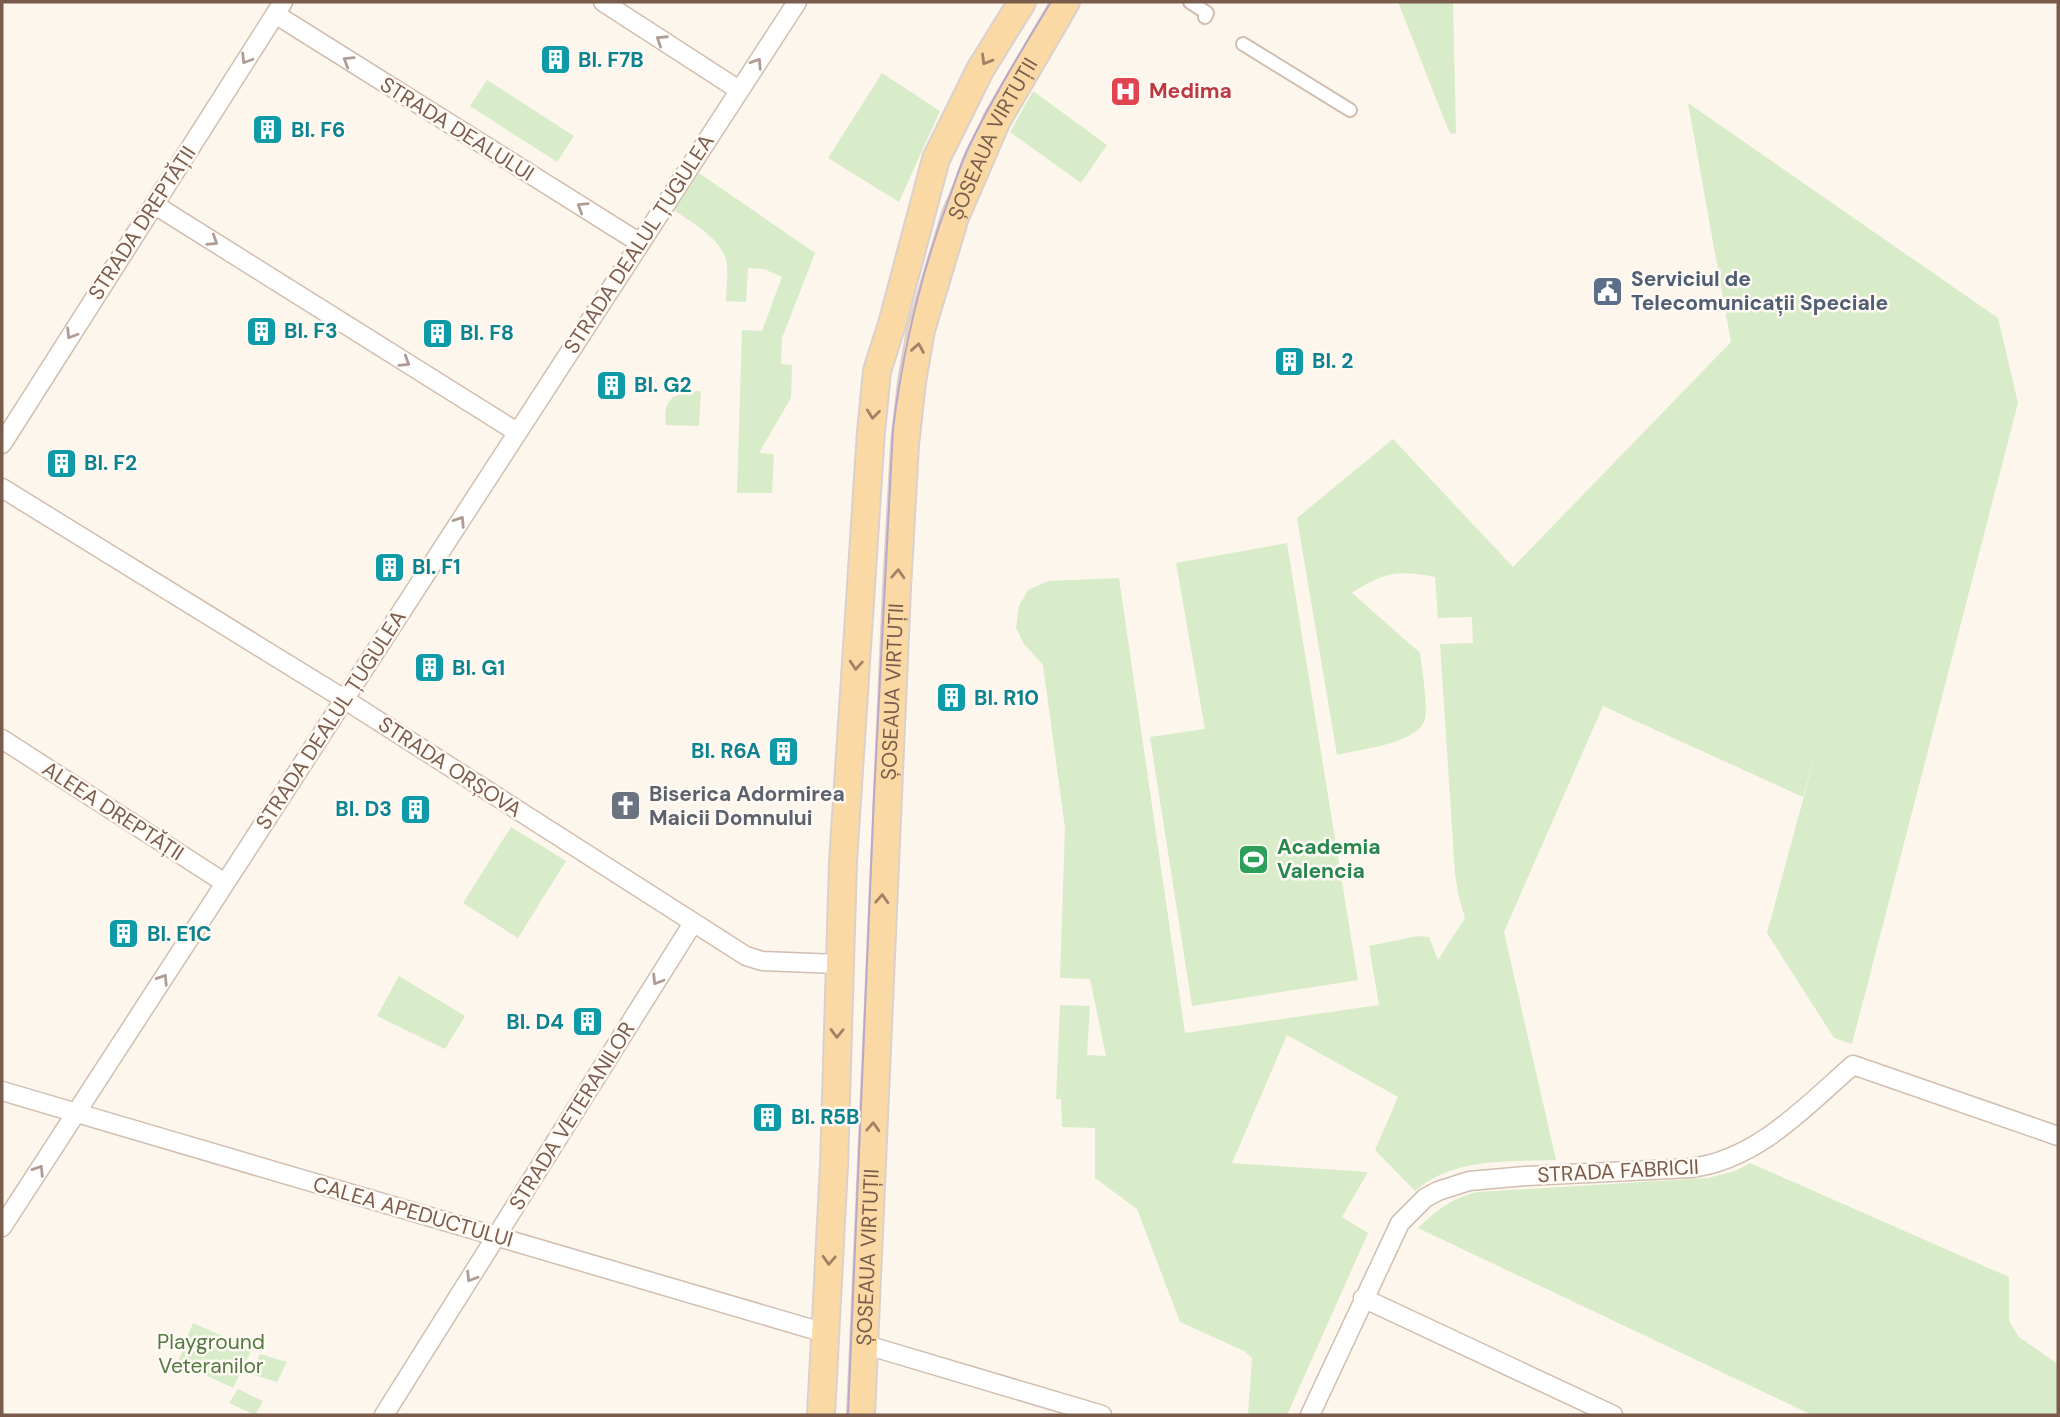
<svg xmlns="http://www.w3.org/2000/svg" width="2060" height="1417" viewBox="0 0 2060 1417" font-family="'DM Sans',sans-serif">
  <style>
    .green { fill: #d8ecc9 }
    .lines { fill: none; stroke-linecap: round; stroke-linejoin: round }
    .pedestrian-casing { stroke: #d1beb0; stroke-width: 16 }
    .minor-casing { stroke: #d1beb0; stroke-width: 21 }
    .primary-casing { stroke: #dad1cd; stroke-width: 30 }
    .pedestrian { stroke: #fff; stroke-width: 12 }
    .minor { stroke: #fff; stroke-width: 18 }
    .primary { stroke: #fbd9a5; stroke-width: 26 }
    .tram { stroke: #b9a8c9; stroke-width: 2 }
    .oneway { stroke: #af9d94 }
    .oneway2 { stroke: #a18267 }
    .labels { text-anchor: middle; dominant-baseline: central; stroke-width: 5; stroke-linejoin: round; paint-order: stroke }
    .culture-label { font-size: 21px; font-weight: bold; fill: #0d838f; stroke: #fffaf3; text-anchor: start }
    .health-label { font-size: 21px; font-weight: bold; fill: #be3a42; stroke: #fffaf3; text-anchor: start }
    .street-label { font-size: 21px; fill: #7a5c4d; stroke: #fffaf3 }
    .service-label { font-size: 21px; font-weight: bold; fill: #4e5e75; stroke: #fffaf3; text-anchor: start }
    .worship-label { font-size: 21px; font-weight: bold; fill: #5b616d; stroke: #fffaf3; text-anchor: start }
    .leisure-label { font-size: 21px; font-weight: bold; fill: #27864d; stroke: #fffaf3; text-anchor: start }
    .park-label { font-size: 21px; fill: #537a41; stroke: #fffaf3 }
  </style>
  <rect width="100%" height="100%" fill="#fdf6ec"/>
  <path class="green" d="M1398 2H1453L1456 133 1451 134 1448 129Z
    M882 73 940 111 899 202 828 158Z
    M487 80 574 136 557 162 470 106Z
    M1033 91 1107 145 1081 183 1010 132Z
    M1688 103 1998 318 2018 403 1852 1044 1834 1038 1767 933 1817 748 1803 797 1603 706 1504 932 1556 1160C1507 1162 1454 1157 1415 1191L1375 1150 1398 1097 1287 1035 1232 1163 1368 1172 1342 1217 1368 1233 1287 1415H1248L1252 1358 1244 1351 1180 1322 1137 1209 1095 1178V1128L1062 1127 1061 1099H1056L1060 1005 1090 1006 1087 1055 1106 1056 1090 979 1060 978 1065 828 1043 665 1024 644 1016 628 1019 606 1028 590 1048 581 1119 578 1185 1033 1379 1005 1369 946 1418 936 1429 937 1438 960 1465 918 1458 894 1455 874 1440 644 1473 643 1472 617 1438 618 1435 577C1396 570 1385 572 1352 593L1420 653C1422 668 1428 707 1425 719 1418 744 1360 749 1337 755L1297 518 1393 439 1513 567 1731 342Z
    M699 173 815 253 782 338 781 364 792 365 791 398 759 453 774 454 772 493H737L742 330 762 331 782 277 764 269 748 268 746 302 726 301C726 290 728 278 727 266 725 240 693 224 674 210Z
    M701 391 699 426 666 425C662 396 676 393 701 391Z
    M1287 543 1358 980 1192 1006 1150 737 1205 729 1176 563Z
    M511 827 566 861 518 938 463 903Z
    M399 976 465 1016 445 1049 377 1016Z
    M1750 1163 2009 1277V1321L2019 1337 2058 1364V1415H1812L1418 1228C1437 1210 1452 1198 1477 1192L1708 1178 1735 1171Z
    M193 1323 252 1349 233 1388 178 1362Z
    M260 1354 287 1362 277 1382 251 1374Z
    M238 1389 263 1401 255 1415 229 1403Z"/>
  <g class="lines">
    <defs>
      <path id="pedestrian" d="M1190 2 1207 13 1205 17
        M1243 44 1350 110"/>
      <path id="minor" d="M603 2 739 90
        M275 14 640 243
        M155 205 517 432
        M2 444 283 2
        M2 488 344 699 746 956 762 961 838 964
        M2 739 225 883
        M2 1091 825 1333
        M2 1227 797 2
        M1363 1298 1613 1415
        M863 1344 1102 1415
        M384 1415 693 923
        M1310 1415 1400 1223 1425 1198 1438 1191 1469 1181 1526 1176 1691 1168C1757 1160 1805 1107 1853 1065L2058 1136"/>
      <g id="primary">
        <path d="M821 1415 834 1165 843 862 871 432 877 371 892 324 936 159 980 70 1022 2"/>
        <path id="s1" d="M861 1415 897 588 905 444 912 382 921 330 955 217 997 120 1066 2"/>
      </g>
    </defs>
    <use href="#pedestrian" class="pedestrian-casing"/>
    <use href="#minor" class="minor-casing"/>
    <use href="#primary" class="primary-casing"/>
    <use href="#pedestrian" class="pedestrian"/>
    <use href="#minor" class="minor"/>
    <use href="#primary" class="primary"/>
    <path class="tram" d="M848 1415 874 796 893 429C903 349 921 272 950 196 956 179 961 162 969 146 994 96 1022 49 1051 2"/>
  </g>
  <defs><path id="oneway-chevron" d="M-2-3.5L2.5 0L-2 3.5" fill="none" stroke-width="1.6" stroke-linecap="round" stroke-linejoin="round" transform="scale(1.75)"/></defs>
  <g class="oneway">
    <use href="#oneway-chevron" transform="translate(661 40) rotate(-147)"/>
    <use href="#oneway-chevron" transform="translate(246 59) rotate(122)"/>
    <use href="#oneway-chevron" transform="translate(348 61) rotate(-148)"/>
    <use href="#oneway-chevron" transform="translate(757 63) rotate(-57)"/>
    <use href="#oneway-chevron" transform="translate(582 207) rotate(-148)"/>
    <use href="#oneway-chevron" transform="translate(213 241) rotate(32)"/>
    <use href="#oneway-chevron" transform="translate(71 334) rotate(122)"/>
    <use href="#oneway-chevron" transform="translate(405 362) rotate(32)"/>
    <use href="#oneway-chevron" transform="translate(460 521) rotate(-57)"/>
    <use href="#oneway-chevron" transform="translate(163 979) rotate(-57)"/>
    <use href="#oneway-chevron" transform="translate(657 980) rotate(122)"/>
    <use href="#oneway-chevron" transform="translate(39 1170) rotate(-57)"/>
    <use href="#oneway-chevron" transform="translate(471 1277) rotate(122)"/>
  </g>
  <g class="oneway2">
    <use href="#oneway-chevron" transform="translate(986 60) rotate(121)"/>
    <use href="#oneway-chevron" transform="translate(918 348) rotate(-80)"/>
    <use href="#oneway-chevron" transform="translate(873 414) rotate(96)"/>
    <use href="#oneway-chevron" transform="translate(898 574) rotate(-87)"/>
    <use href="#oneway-chevron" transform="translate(856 665) rotate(94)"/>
    <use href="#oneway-chevron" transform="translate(882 899) rotate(-87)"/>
    <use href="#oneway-chevron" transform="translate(837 1033) rotate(91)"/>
    <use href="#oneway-chevron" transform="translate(873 1127) rotate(-87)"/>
    <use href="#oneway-chevron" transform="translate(829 1260) rotate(93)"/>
  </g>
  <defs>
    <symbol id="building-square" viewBox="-11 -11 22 22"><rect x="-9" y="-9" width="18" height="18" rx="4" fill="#0f9aa8" stroke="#fffaf3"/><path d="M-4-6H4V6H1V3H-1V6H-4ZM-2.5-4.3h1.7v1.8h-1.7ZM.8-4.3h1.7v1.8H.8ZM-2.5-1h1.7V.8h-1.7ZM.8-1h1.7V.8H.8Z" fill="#fff"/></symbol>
    <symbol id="hospital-square" viewBox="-11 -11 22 22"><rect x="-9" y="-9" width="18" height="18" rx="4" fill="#e0444e" stroke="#fffaf3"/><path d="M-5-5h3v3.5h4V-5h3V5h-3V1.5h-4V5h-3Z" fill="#fff"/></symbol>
    <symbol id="civic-square" viewBox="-11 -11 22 22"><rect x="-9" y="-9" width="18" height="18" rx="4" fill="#5c6f8a" stroke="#fffaf3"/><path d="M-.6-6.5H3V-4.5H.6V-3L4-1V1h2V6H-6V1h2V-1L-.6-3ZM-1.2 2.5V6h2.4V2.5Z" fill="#fff"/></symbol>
    <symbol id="church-square" viewBox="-11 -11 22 22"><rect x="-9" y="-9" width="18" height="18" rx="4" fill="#6b7280" stroke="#fffaf3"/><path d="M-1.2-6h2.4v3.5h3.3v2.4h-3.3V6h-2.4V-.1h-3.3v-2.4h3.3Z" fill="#fff"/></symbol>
    <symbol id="stadium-square" viewBox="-11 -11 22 22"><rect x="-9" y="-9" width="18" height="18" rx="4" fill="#2e9e5b" stroke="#fffaf3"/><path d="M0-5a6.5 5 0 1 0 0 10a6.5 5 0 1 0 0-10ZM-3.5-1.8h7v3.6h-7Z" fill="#fff"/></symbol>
  </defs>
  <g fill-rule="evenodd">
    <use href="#building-square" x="538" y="42" width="35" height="35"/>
    <use href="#hospital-square" x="1108" y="74" width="35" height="35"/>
    <use href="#building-square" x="250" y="112" width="35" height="35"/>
    <use href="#civic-square" x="1590" y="274" width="35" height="35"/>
    <use href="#building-square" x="244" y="314" width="35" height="35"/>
    <use href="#building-square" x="420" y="316" width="35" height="35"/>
    <use href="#building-square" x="1272" y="344" width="35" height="35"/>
    <use href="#building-square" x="594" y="368" width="35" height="35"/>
    <use href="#building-square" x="44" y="446" width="35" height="35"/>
    <use href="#building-square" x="372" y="550" width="35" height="35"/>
    <use href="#building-square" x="412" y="650" width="35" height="35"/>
    <use href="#building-square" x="934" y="680" width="35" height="35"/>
    <use href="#building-square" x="766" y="734" width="35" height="35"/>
    <use href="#church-square" x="608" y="788" width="35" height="35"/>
    <use href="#building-square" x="398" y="792" width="35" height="35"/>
    <use href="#stadium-square" x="1236" y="842" width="35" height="35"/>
    <use href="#building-square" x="106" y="916" width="35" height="35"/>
    <use href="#building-square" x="570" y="1004" width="35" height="35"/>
    <use href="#building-square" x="750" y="1100" width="35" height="35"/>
  </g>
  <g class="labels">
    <g class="culture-label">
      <text x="578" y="60">Bl. F7B</text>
      <text x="291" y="130">Bl. F6</text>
      <text x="284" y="331">Bl. F3</text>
      <text x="460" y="333">Bl. F8</text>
      <text x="1312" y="361">Bl. 2</text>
      <text x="634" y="385">Bl. G2</text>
      <text x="84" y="463">Bl. F2</text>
      <text x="412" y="567">Bl. F1</text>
      <text x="452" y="668">Bl. G1</text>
      <text x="974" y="698">Bl. R10</text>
      <text x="761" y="751" text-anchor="end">Bl. R6A</text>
      <text x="392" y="809" text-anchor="end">Bl. D3</text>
      <text x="147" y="934">Bl. E1C</text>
      <text x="564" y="1022" text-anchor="end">Bl. D4</text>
      <text x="791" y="1117">Bl. R5B</text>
    </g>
    <g class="health-label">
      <text x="1149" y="91">Medima</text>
    </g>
    <g class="street-label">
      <text transform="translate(457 129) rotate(32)">STRADA DEALULUI</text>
      <text stroke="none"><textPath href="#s1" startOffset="1292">ȘOSEAUA VIRTUȚII</textPath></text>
      <text transform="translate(142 223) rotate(-57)">STRADA DREPTĂȚII</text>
      <text transform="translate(639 244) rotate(-57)">STRADA DEALUL ȚUGULEA</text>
      <text stroke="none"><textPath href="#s1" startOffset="724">ȘOSEAUA VIRTUȚII</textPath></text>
      <text transform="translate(331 720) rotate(-57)">STRADA DEALUL ȚUGULEA</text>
      <text transform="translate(450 767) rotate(33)">STRADA ORȘOVA</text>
      <text transform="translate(113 811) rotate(33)">ALEEA DREPTĂȚII</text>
      <text transform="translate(572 1116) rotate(-58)">STRADA VETERANILOR</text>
      <text transform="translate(1618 1171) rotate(-3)">STRADA FABRICII</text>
      <text transform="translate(413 1212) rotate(16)">CALEA APEDUCTULUI</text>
      <text stroke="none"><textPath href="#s1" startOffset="158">ȘOSEAUA VIRTUȚII</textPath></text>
    </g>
    <g class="service-label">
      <text x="1631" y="279">Serviciul de<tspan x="1631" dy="24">Telecomunicații Speciale</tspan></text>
    </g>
    <g class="worship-label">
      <text x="649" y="794">Biserica Adormirea<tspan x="649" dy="24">Maicii Domnului</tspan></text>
    </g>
    <g class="leisure-label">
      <text x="1277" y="847">Academia<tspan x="1277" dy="24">Valencia</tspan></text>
    </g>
    <g class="park-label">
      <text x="211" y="1342">Playground<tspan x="211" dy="24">Veteranilor</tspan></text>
    </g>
  </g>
  <rect width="2060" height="1417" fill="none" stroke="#7a5c4d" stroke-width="7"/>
</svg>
